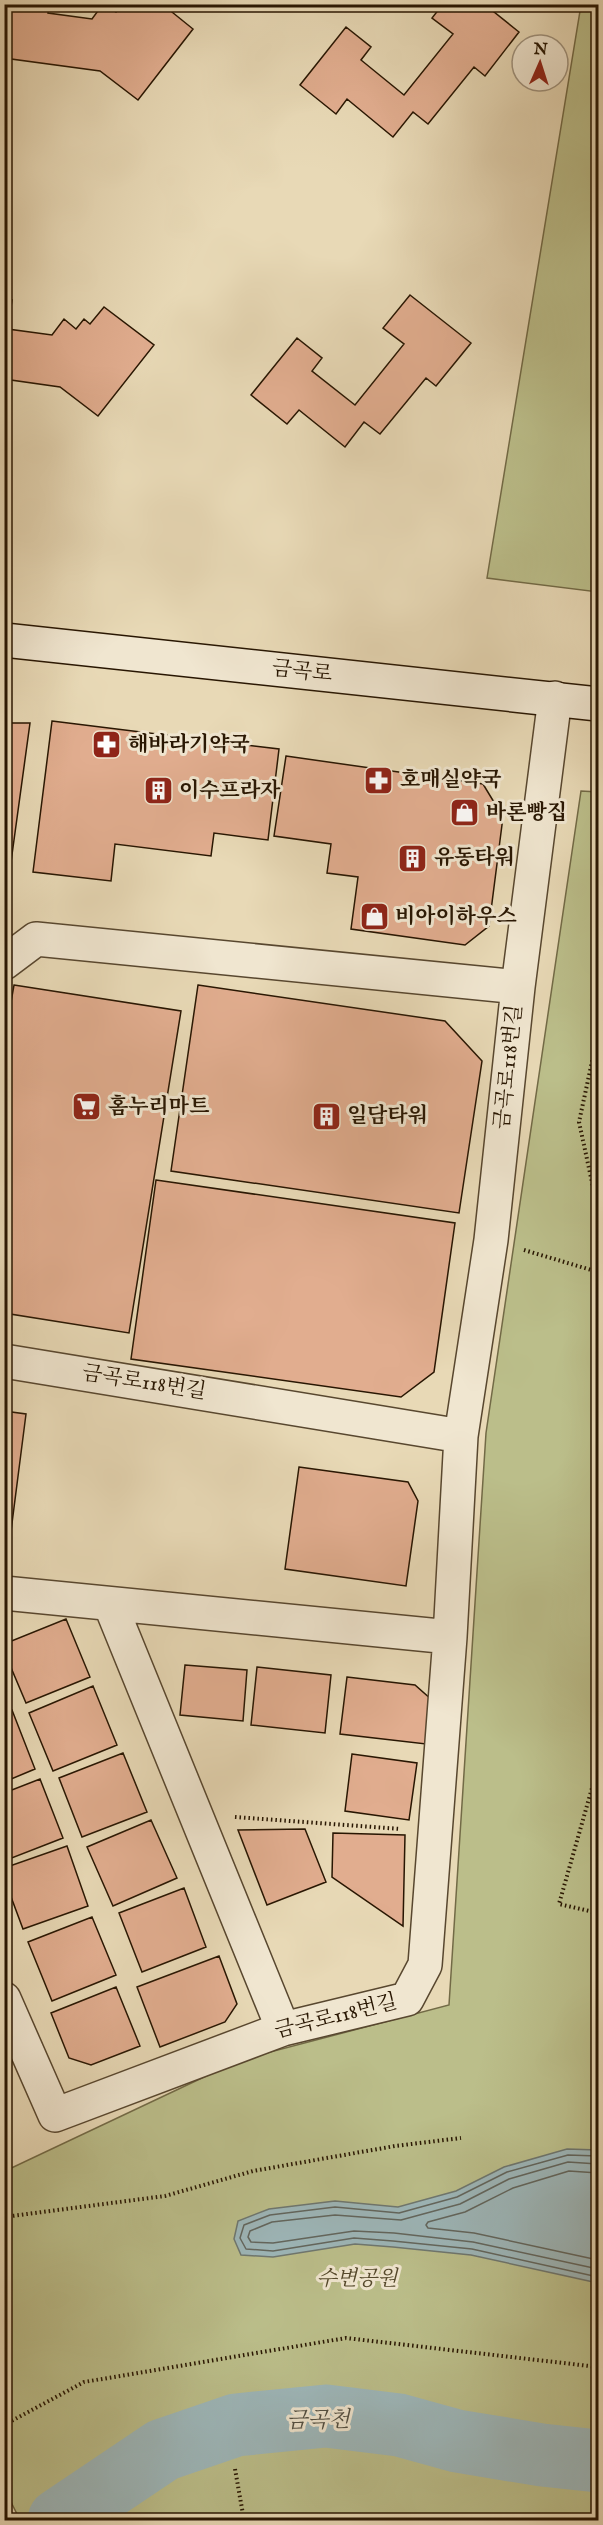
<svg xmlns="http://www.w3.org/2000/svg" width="603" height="2525" viewBox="0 0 603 2525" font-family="'IM FELL English','Noto Serif KR',serif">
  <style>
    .green { fill: #bbbe8a; stroke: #726a46; stroke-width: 1.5 }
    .water { fill: #9db7ba; stroke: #6e7770; stroke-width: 1.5 }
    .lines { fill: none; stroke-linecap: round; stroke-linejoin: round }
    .shore { stroke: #62665e; stroke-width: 1.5 }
    .river { stroke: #9db7ba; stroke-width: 63 }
    .building { fill: #e1ad8f; stroke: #281602; stroke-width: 1.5 }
    .street-casing { stroke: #58472f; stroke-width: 36 }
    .secondary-casing { stroke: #281602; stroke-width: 36 }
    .path { stroke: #281602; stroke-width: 4; stroke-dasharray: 1.5 3; stroke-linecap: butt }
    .street { stroke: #f0e6d0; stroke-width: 33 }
    .secondary { stroke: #f0e6d0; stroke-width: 33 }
    .labels { text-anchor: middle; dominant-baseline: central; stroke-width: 6; stroke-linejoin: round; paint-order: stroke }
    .street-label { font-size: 21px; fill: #281602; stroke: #f0e6d0 }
    .poi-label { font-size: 21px; font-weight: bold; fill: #281602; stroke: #f0e6d0; text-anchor: start }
    .park-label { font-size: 21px; font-style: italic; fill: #54482b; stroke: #f0e6d0 }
    .water-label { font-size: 22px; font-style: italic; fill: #514e42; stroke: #f0e6d0 }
  </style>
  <rect width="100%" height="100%" fill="#e8d9b6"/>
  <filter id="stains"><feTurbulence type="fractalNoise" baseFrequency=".00333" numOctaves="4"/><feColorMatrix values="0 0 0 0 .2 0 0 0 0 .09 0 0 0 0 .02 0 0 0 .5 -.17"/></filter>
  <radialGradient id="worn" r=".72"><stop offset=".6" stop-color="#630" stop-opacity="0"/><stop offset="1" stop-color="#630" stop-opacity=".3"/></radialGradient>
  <path class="green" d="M581 5H598V592L487 578Z
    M581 791 598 792V2520H20L5 2490V2171L240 2060 449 2005 486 1433Z"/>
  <path class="water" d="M567 2149 598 2150V2283L471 2255 393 2247 355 2244 273 2257 241 2255 234 2239 238 2221 269 2209 335 2201 398 2207 456 2191 504 2167Z"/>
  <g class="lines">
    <path class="shore" d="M598 2156 568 2155 507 2172 457 2197 399 2213 335 2207 270 2215 244 2225 240 2238 246 2249 273 2251 354 2238 393 2241 472 2249 598 2277
      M598 2164 568 2162 509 2179 460 2204 401 2220 335 2215 272 2222 250 2231 248 2237 251 2242 273 2243 354 2231 394 2233 473 2242 598 2269
      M598 2173 569 2171 513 2188 465 2212 428 2222 426 2225 428 2228 474 2233 598 2260"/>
    <path class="river" d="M59 2520 163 2450 236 2425 326 2416 399 2425 457 2441 542 2455 598 2461"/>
  </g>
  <path class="building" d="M6 4H49L48 13 92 19 103 4 116 12 122 4 130 8 133 4H162L193 29 138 100 100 71 4 58Z
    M443 4H484L519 32 485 76 474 67 428 124 413 112 393 137 347 99 336 114 300 85 346 27 371 47 361 60 404 95 453 34 432 18Z
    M410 295 471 343 436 386 426 378 380 434 364 422 345 447 299 410 287 424 251 395 297 338 322 358 312 371 355 405 404 344 383 328Z
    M4 299 12 300 8 329 52 335 64 319 76 329 84 319 90 324 104 307 154 345 98 416 60 387 4 379Z
    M52 721 279 749 268 840 214 833 211 856 115 844 111 881 33 872Z
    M4 723H30L11 862 4 861Z
    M286 756 483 784 503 817 489 926 465 945 351 929 358 877 327 873 331 844 274 836Z
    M14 985 181 1011 129 1333 4 1313V1042Z
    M198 985 445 1021 482 1061 459 1213 171 1171Z
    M156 1180 455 1223 434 1372 401 1397 131 1359Z
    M4 1411 26 1414 11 1531 4 1530Z
    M299 1467 408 1482 418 1501 406 1586 285 1569Z
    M66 1619 90 1677 26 1703 4 1651V1644Z
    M185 1665 247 1670 243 1721 180 1715Z
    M257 1667 331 1675 325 1733 251 1725Z
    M347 1677 415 1685 432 1700 426 1744 340 1734Z
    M93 1686 117 1745 53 1771 29 1713Z
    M12 1710 35 1769 4 1782V1713Z
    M123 1753 147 1812 82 1837 59 1778Z
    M352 1754 417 1763 409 1820 345 1811Z
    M40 1779 63 1838 4 1861V1793Z
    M151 1820 177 1878 113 1906 87 1847Z
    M305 1829 326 1882 267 1905 238 1830Z
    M333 1833 405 1835 403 1926 332 1877Z
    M67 1846 88 1906 23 1929 4 1878V1868Z
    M184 1888 206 1947 142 1972 119 1913Z
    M92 1917 116 1975 52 2001 28 1942Z
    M219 1956 237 2004 225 2022 160 2047 137 1987Z
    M116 1987 140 2046 91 2065 69 2058 51 2013Z"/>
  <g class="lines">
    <defs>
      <path id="street" d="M4 963 36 939 518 987
        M4 1361 461 1436
        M4 1593 450 1637
        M110 1604 283 2029
        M4 1999 55 2115 283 2029 407 1999 425 1965 450 1637 461 1436 491 1240 518 987 555 698"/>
      <path id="secondary" d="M4 640 598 704"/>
    </defs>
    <use href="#street" class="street-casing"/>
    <use href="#secondary" class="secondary-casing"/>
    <path class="path" d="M598 1034 579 1122 598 1210
      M524 1250 598 1272
      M598 1767 559 1904 598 1913
      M235 1817 401 1829
      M4 2217 165 2196 253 2171 395 2146 461 2138
      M4 2425 84 2382 346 2338 598 2367
      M235 2469 244 2520"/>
    <use href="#street" class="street"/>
    <use href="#secondary" class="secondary"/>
  </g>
  <defs>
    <symbol id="pharmacy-square" viewBox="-11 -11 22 22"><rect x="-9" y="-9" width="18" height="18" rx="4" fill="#8f2418" stroke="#f0e6d0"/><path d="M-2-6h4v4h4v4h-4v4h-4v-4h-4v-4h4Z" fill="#fff"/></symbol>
    <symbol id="building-square" viewBox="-11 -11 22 22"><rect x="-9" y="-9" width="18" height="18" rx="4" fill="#8f2418" stroke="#f0e6d0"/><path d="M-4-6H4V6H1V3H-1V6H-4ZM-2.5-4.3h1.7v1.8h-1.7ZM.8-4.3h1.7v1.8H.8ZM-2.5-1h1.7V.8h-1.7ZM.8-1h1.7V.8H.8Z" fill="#fff"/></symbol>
    <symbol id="shop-square" viewBox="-11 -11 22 22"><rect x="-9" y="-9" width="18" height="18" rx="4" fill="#8f2418" stroke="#f0e6d0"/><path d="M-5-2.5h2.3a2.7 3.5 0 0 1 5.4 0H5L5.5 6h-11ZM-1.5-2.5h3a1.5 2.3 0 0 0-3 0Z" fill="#fff"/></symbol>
    <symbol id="supermarket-square" viewBox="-11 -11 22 22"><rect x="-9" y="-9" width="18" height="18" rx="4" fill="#8f2418" stroke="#f0e6d0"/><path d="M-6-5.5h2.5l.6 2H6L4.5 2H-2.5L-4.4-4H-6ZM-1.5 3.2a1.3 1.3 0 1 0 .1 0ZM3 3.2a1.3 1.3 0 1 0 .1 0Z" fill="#fff"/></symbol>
  </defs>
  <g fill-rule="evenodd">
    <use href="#pharmacy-square" x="90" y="728" width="33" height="33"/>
    <use href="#pharmacy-square" x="362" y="764" width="33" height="33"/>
    <use href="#building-square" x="142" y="774" width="33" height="33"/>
    <use href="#shop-square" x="448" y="796" width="33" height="33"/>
    <use href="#building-square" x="396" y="842" width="33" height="33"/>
    <use href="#shop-square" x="358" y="900" width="33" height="33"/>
    <use href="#supermarket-square" x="70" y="1090" width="33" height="33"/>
    <use href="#building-square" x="310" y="1100" width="33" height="33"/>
  </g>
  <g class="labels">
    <g class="street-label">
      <text transform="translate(302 672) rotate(6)">금곡로</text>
      <text transform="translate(509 1067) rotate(-84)">금곡로118번길</text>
      <text transform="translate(144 1383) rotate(9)">금곡로118번길</text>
      <text transform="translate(336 2017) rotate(-14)">금곡로118번길</text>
    </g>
    <g class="poi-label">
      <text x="128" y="745">해바라기약국</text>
      <text x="400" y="780">호매실약국</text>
      <text x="179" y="791">이수프라자</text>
      <text x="486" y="813">바론빵집</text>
      <text x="434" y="858">유동타워</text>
      <text x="395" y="917">비아이하우스</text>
      <text x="108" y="1107">홈누리마트</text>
      <text x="347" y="1116">일담타워</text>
    </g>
    <g class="park-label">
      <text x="357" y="2279">수변공원</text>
    </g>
    <g class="water-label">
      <text transform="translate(318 2421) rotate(-1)">금곡천</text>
    </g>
  </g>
  <rect width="603" height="2525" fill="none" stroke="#e8d9b6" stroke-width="24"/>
  <rect x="6" y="6" width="591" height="2513" fill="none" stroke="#281602" stroke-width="3"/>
  <rect x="12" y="12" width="579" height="2501" fill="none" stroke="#281602" stroke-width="1.5"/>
  <g transform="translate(540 63) rotate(3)"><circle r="28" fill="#f0e6d0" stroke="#a0937e" stroke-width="1.5"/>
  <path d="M0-4.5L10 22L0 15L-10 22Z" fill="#8f2418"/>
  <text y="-9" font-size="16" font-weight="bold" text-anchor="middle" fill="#281602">N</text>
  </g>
  <rect width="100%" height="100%" filter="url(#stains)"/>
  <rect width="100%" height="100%" fill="url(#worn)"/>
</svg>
